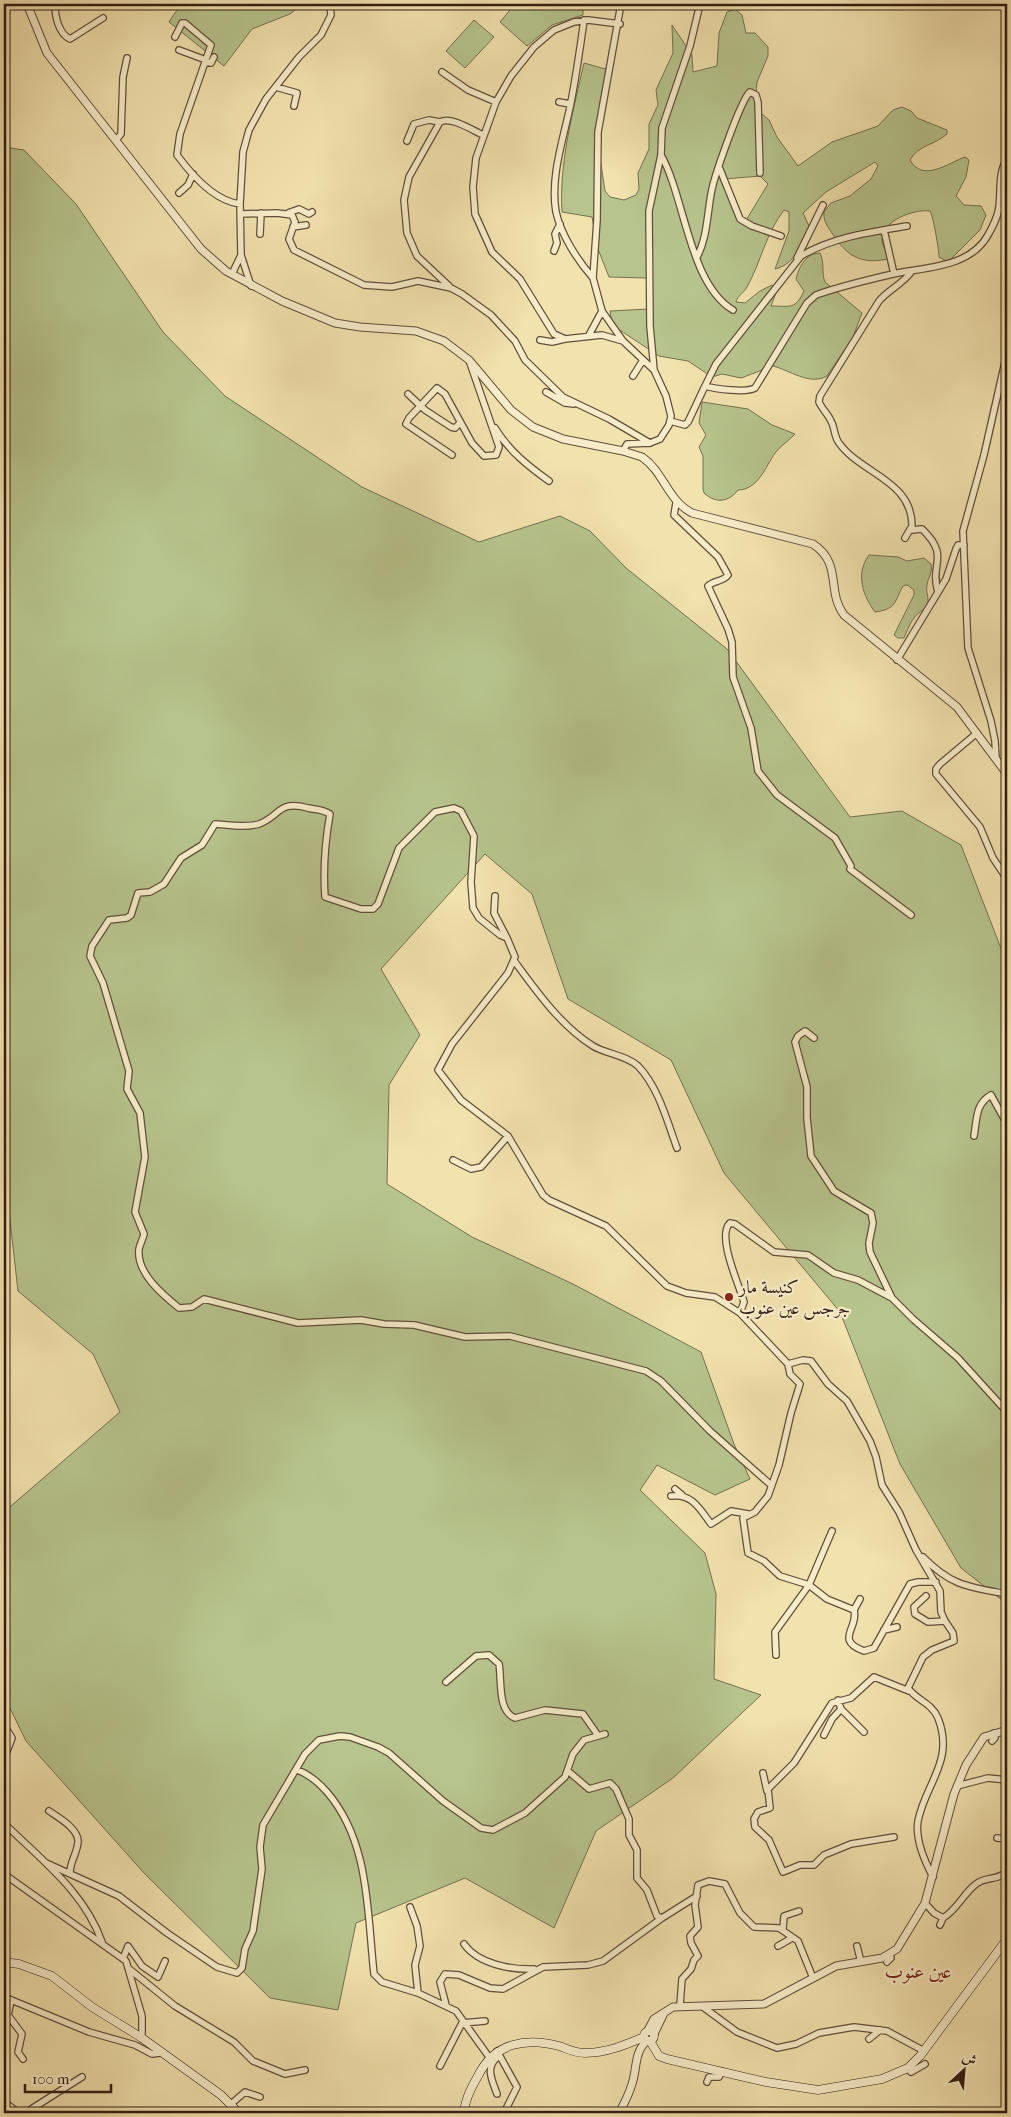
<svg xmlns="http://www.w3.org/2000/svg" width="1011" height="2117" viewBox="0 0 1011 2117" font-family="'IM FELL French Canon',Amiri,serif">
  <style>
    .green { fill: #b7c48d; stroke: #747051; fill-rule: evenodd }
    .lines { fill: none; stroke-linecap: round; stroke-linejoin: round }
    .minor-casing { stroke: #614e3b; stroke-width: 8 }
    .tertiary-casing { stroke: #614e3b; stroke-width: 9 }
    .secondary-casing { stroke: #311d15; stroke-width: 9 }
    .minor { stroke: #f7ecca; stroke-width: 5.5 }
    .tertiary { stroke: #f7ecca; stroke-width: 7 }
    .secondary { stroke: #f7ecca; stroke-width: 8 }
    .poi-dot { fill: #8f2418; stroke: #f7ecca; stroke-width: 2 }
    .labels { text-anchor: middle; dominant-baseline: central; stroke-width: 4.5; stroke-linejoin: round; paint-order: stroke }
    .poi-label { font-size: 18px; fill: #311d15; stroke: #f7ecca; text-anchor: start }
    .quarter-label { font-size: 20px; fill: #7a1f14; stroke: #f7ecca }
  </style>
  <rect width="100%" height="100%" fill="#f2e2ae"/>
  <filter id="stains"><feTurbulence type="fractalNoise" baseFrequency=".004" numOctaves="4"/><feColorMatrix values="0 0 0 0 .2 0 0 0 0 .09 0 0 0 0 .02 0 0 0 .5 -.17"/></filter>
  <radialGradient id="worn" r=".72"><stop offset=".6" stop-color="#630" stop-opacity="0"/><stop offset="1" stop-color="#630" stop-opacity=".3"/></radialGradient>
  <path class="green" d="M181 4H297L294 11 290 14 252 29 224 66 169 22Z
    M515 4H583V15L552 25 527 46 500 22Z
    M735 9 742 15 746 33H755L768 47V56L757 82 755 101 761 113 769 120 777 137 798 166 832 142 878 126 893 110 902 107 911 111 917 118 947 130V134C935 145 918 145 910 160 923 183 948 163 965 157L969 160 966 177 956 196 964 205 981 206 986 215 980 230 948 262 939 257C939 250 933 215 930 211 914 209 882 220 882 240 882 247 889 252 887 259 860 265 846 255 832 233 827 226 823 220 824 212L831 203 850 196 871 179 878 166 875 162 826 192 803 213 809 226C801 244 796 264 775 269L789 231V212L784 210C766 233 761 262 747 287 744 293 737 296 736 302L745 303 760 291 772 285 776 293 771 306C791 306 795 310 804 291L796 279C799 267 806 253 820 253 825 263 821 272 825 282L862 313 853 337 827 376C810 386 789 370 773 366L741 378 722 374 712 377 688 361 659 356 612 325 610 311 648 309 647 278 609 277 598 249 592 217 562 212C559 162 573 112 584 63L609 70 598 144 605 191 610 197 624 200 636 195 639 189 638 173 649 149V124L658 105 656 90 673 53 672 25 692 55 693 72 717 66 719 33 727 12ZM760 176 768 184 745 222 741 219 725 179Z
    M474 20 494 37 465 68 446 51Z
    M4 147 24 150 76 204 163 332 225 396 362 487 479 542 560 516 590 531 626 568 727 649 850 817 902 811 961 845 1007 964V1604L961 1568 900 1464 840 1312 724 1173 671 1060 568 999 532 894 485 854 381 969 420 1035 389 1085 387 1184 472 1237 573 1284 701 1352 734 1444 750 1479 715 1495 657 1465 640 1490 705 1553 716 1594 714 1679 761 1695 673 1778 596 1831 554 1928 465 1878 356 1923 338 2010 270 1998 144 1873 26 1741 4 1696V1512L120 1412 93 1354 18 1291 8 1203 4 1114Z
    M702 402 748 409 772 425 795 434C789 441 781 445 775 453 766 466 758 490 738 490 729 502 716 504 704 493L703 489V456L699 447 706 435 699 423Z
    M869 555 898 557 907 561 924 558 931 564C933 573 928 577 927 585 925 595 931 597 926 609 913 613 909 627 904 638H898L894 635 914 595V590L907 585 903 586C894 602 897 609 875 612 863 596 855 574 869 555Z"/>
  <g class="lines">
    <defs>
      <path id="minor" d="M55 4C55 16 58 33 70 39L103 18
        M621 4 598 132 597 220 593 278 602 311 623 341 654 370 666 396 671 416 669 425 660 439 650 443 627 444 623 451
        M584 20C580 49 576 78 570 107 563 140 550 178 556 212 561 235 578 261 593 278
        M620 24 588 20 574 22 554 30 534 47 511 76 496 102 476 158 473 187 475 214 492 252 520 279 554 334 565 339 602 335 623 341
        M175 37 182 23H185L211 45 180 134 177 155C191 174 214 201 240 204
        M179 50 206 60
        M205 62 211 63 214 57
        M442 72 468 90 496 102
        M276 87 297 93 294 106
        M559 102 570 104
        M117 139 121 134 123 77 127 58
        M407 141 414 124 429 120 440 122
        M661 155C685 197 689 284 733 310
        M719 167 740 219 752 226 781 236
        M179 193 188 185 193 174
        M288 213 299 209 309 214 312 212
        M241 214 277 213 292 215 295 222 289 239 294 250 364 285 392 287 418 281 451 288 462 294 491 315 515 341 525 360 563 397 609 419 650 443
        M293 227 306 225
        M884 230 894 274
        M260 234 261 213
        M554 251 557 243 555 234 560 224
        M697 257C708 236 707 212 712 189 715 175 741 99 750 92L756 95 758 102 760 173
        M797 258 823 205
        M232 274 241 255
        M251 286 241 255 240 204 243 152 249 130 266 99 299 57 321 35 331 15 330 4
        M449 286 417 256 407 233 404 200 409 177 440 122C451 116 472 130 483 135
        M589 335 602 311
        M540 340 552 342 565 339
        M654 370 650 326 649 211 661 155 662 128 690 46 700 4
        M633 376 643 360
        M705 386 716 364 801 256C833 237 871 232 907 226
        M546 392 565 403 574 404
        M408 394 425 410 451 427 455 428 460 423
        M670 421 685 425 688 422 705 386C715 389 747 393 755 388L807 303 816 295C841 286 867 280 893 274 925 267 970 268 988 235 993 226 998 217 999 207 1001 192 998 172 1007 159
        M495 428C509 451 528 466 549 481
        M452 455 406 424 409 418 437 388 445 394 472 443 484 456 496 455 499 447 469 360
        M676 503 674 515 718 557 728 575C723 582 714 580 708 586L728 629 732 642 733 677 751 728 758 771 777 795 835 838 851 866 850 869 911 915
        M912 530 922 529C951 557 929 563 938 592
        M905 538 912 526C912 480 861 474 839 443 834 437 835 428 831 421 828 414 822 409 819 402L820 396 879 301C889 289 903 284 912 271
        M897 660 946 579 956 549 958 545H964
        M1006 706 1007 712
        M977 733 940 764 936 769V774L980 827 993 858 1007 879
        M996 759 995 741 991 721 968 648 963 531 984 455 1007 353
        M495 896 494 913 507 938
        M515 962C537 992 561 1026 593 1046 606 1054 626 1055 638 1066 659 1088 667 1121 677 1148
        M814 1038 805 1031 798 1036 795 1042 807 1087V1118L811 1156 834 1191 871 1213 873 1223 869 1243 870 1252 892 1298 913 1319 958 1358 1007 1412
        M974 1136C977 1120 975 1104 991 1095L1007 1124
        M453 1160 471 1169 481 1167 508 1136
        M740 1313 744 1302C740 1287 716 1236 730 1223L735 1224 774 1252 808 1255 834 1273 858 1280 892 1298
        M788 1364 790 1374 800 1384 791 1413 779 1465 768 1496 755 1512 743 1518 748 1553 764 1561 780 1576 809 1585 827 1599 854 1610C859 1628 834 1640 864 1651L874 1648 910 1584 918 1582H936
        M771 1485 710 1431 661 1381 646 1371 510 1336 465 1337 414 1325 384 1324 361 1320 298 1323 204 1299 192 1307 179 1308C163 1295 136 1273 139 1249 140 1244 143 1239 144 1234L135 1212 145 1157 140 1113 127 1089 129 1071 103 983 90 956 92 946 109 920 127 918 131 915 138 893 150 892 164 884 181 858 202 845 215 824C229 825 245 828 259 824 281 816 277 800 308 808 317 810 322 809 330 814 325 842 323 869 325 897L361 909H373L378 904 399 848 435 812 454 808 461 811 474 836 471 882 473 908 479 918 500 935 507 938 515 957 508 973 452 1044 438 1070 461 1100 508 1136 543 1195 549 1200 606 1226 667 1286 686 1293 715 1297 740 1313 788 1364 803 1360 811 1361 828 1384 847 1401 870 1441 876 1457 882 1485 899 1512 916 1550 940 1591 941 1612 945 1621 953 1633 954 1641 932 1650 923 1657 908 1688C916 1700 932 1703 938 1718 955 1761 925 1784 918 1821 915 1839 925 1862 933 1877
        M675 1489 682 1495
        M671 1496C692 1493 700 1509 711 1524L731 1511 748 1514
        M923 1557C951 1586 969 1587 1007 1594
        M926 1596 914 1607 915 1614 928 1622 945 1621
        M854 1610 860 1599
        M884 1630 897 1627
        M776 1655 775 1632 809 1585 832 1531
        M446 1682 476 1656 489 1655 499 1664C502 1680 497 1711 515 1718L545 1710 583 1714 597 1734
        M841 1709 864 1732
        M4 1725 12 1738 4 1759
        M824 1735 832 1719 841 1709 838 1700
        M992 1741 995 1738 994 1733
        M297 1770C309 1774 319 1783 327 1792 370 1842 367 1912 374 1974L382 1982 418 1993 456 2011 489 2057
        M568 1771 589 1789 610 1783 616 1789 629 1819V1835L637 1850V1878L647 1890 657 1916 662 1918 697 1896
        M763 1773 767 1791
        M957 1786 988 1778 1007 1780
        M49 1811C58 1817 79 1829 78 1842 77 1854 70 1861 70 1873
        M4 1823C41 1860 84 1891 102 1942
        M894 1837 851 1844 824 1855 814 1865H800L783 1872 769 1840 755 1827 754 1819 758 1812 770 1808 768 1789 794 1763 832 1703 851 1698 874 1677 909 1691
        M997 1838 1007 1839
        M46 1863 119 1896 167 1933 217 1967 237 1973 242 1968 245 1949 253 1931 262 1869 260 1847 263 1825 305 1754 319 1740 340 1736 350 1737 378 1747 389 1753 443 1801 481 1828 493 1830 525 1813 565 1777 573 1754 584 1740 605 1734
        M4 1874 126 1961 142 2016V2038
        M925 1903 934 1913 943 1918C957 1910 963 1894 976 1884 985 1876 999 1881 1007 1871
        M410 1907 417 1926 420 1946 415 1965 418 1993
        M940 1925 943 1918
        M783 1929 784 1916 799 1911
        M464 1944C478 1964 511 1970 534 1969
        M778 1946 792 1938
        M857 1946 861 1962
        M123 1959 128 1946 142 1966 158 1977 165 1961
        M887 1962 891 1958 890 1954
        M128 1968 175 2006 234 2042 253 2061 285 2074 305 2070
        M4 1997 89 2032 135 2045 152 2054 160 2053
        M11 2001 8 2015 22 2034 18 2052 23 2059
        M446 2005 440 1982 445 1974 459 1975 490 1988 503 1989 543 1967 588 1965 603 1961 662 1918
        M680 2005 682 1979 691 1969 694 1960 698 1956 691 1943 690 1936 698 1927 695 1905 698 1885 709 1881 725 1884 740 1913 754 1927 779 1928 798 1941 813 1978
        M703 2007 737 2032 777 2048 796 2044 819 2033 854 2027 887 2031 924 2051
        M869 2039 880 2030
        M497 2051 517 2087 504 2113
        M440 2066 462 2023 485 2021
        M908 2068 911 2072 925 2064
        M707 2082 709 2077H719L722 2071
        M497 2094C493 2082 484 2067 498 2057
        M4 2102 19 2113
        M231 2104 245 2092 260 2097
        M25 2113 82 2077"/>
      <path id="tertiary" d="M27 4 47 53 201 249 226 271 282 301 335 323 360 327 416 331 444 341 469 360 511 410 533 427 563 439 623 451 642 457C664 472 667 500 692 513L813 544C843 564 826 591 844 615L957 707 1007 774
        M647 2032 654 2019 673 2007 764 2004 836 1966 882 1958 897 1949 925 1903 954 1794 966 1765 984 1737 1007 1730
        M654 2034 664 2013
        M619 2113C624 2104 629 2094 632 2084 637 2070 634 2051 647 2041"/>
      <path id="secondary" d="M4 1962 19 1964 52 1976 92 2007 142 2038 221 2095 239 2113
        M644 2036a5 5 0 1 1 10 0a5 5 0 1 1-10 0Z
        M650 2041 659 2056 667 2059 766 2082 818 2090 882 2079 908 2068 920 2056 1007 1939
        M464 2113C465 2098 472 2087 479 2074 495 2043 526 2037 559 2046 568 2049 575 2053 585 2053 606 2053 625 2045 644 2037"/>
    </defs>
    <use href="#minor" class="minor-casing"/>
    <use href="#tertiary" class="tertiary-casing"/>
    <use href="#secondary" class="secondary-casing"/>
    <use href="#minor" class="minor"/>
    <use href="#tertiary" class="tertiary"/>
    <use href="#secondary" class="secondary"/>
  </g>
  <circle class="poi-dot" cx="729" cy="1297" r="5"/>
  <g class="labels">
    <g class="poi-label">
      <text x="739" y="1287">كنيسة مار<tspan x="739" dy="21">جرجس عين عنوب</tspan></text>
    </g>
    <g class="quarter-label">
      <text x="918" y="1971">عين عنوب</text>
    </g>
  </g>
  <rect width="1011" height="2117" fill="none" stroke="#f2e2ae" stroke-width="20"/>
  <rect x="5" y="5" width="1001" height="2107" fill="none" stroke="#311d15" stroke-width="2.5"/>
  <rect x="10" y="10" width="991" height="2097" fill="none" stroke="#311d15"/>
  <g transform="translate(964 2070) rotate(26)" stroke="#f7ecca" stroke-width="4" paint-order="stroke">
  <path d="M0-4L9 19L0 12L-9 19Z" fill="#311d15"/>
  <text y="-8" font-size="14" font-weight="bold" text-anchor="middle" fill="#311d15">ش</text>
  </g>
  <path d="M25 2084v8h86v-8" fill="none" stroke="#311d15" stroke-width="2.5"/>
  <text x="32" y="2084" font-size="15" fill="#311d15" stroke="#f7ecca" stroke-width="4" paint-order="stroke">100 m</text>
  <rect width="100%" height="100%" filter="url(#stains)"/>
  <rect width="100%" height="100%" fill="url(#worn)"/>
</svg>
